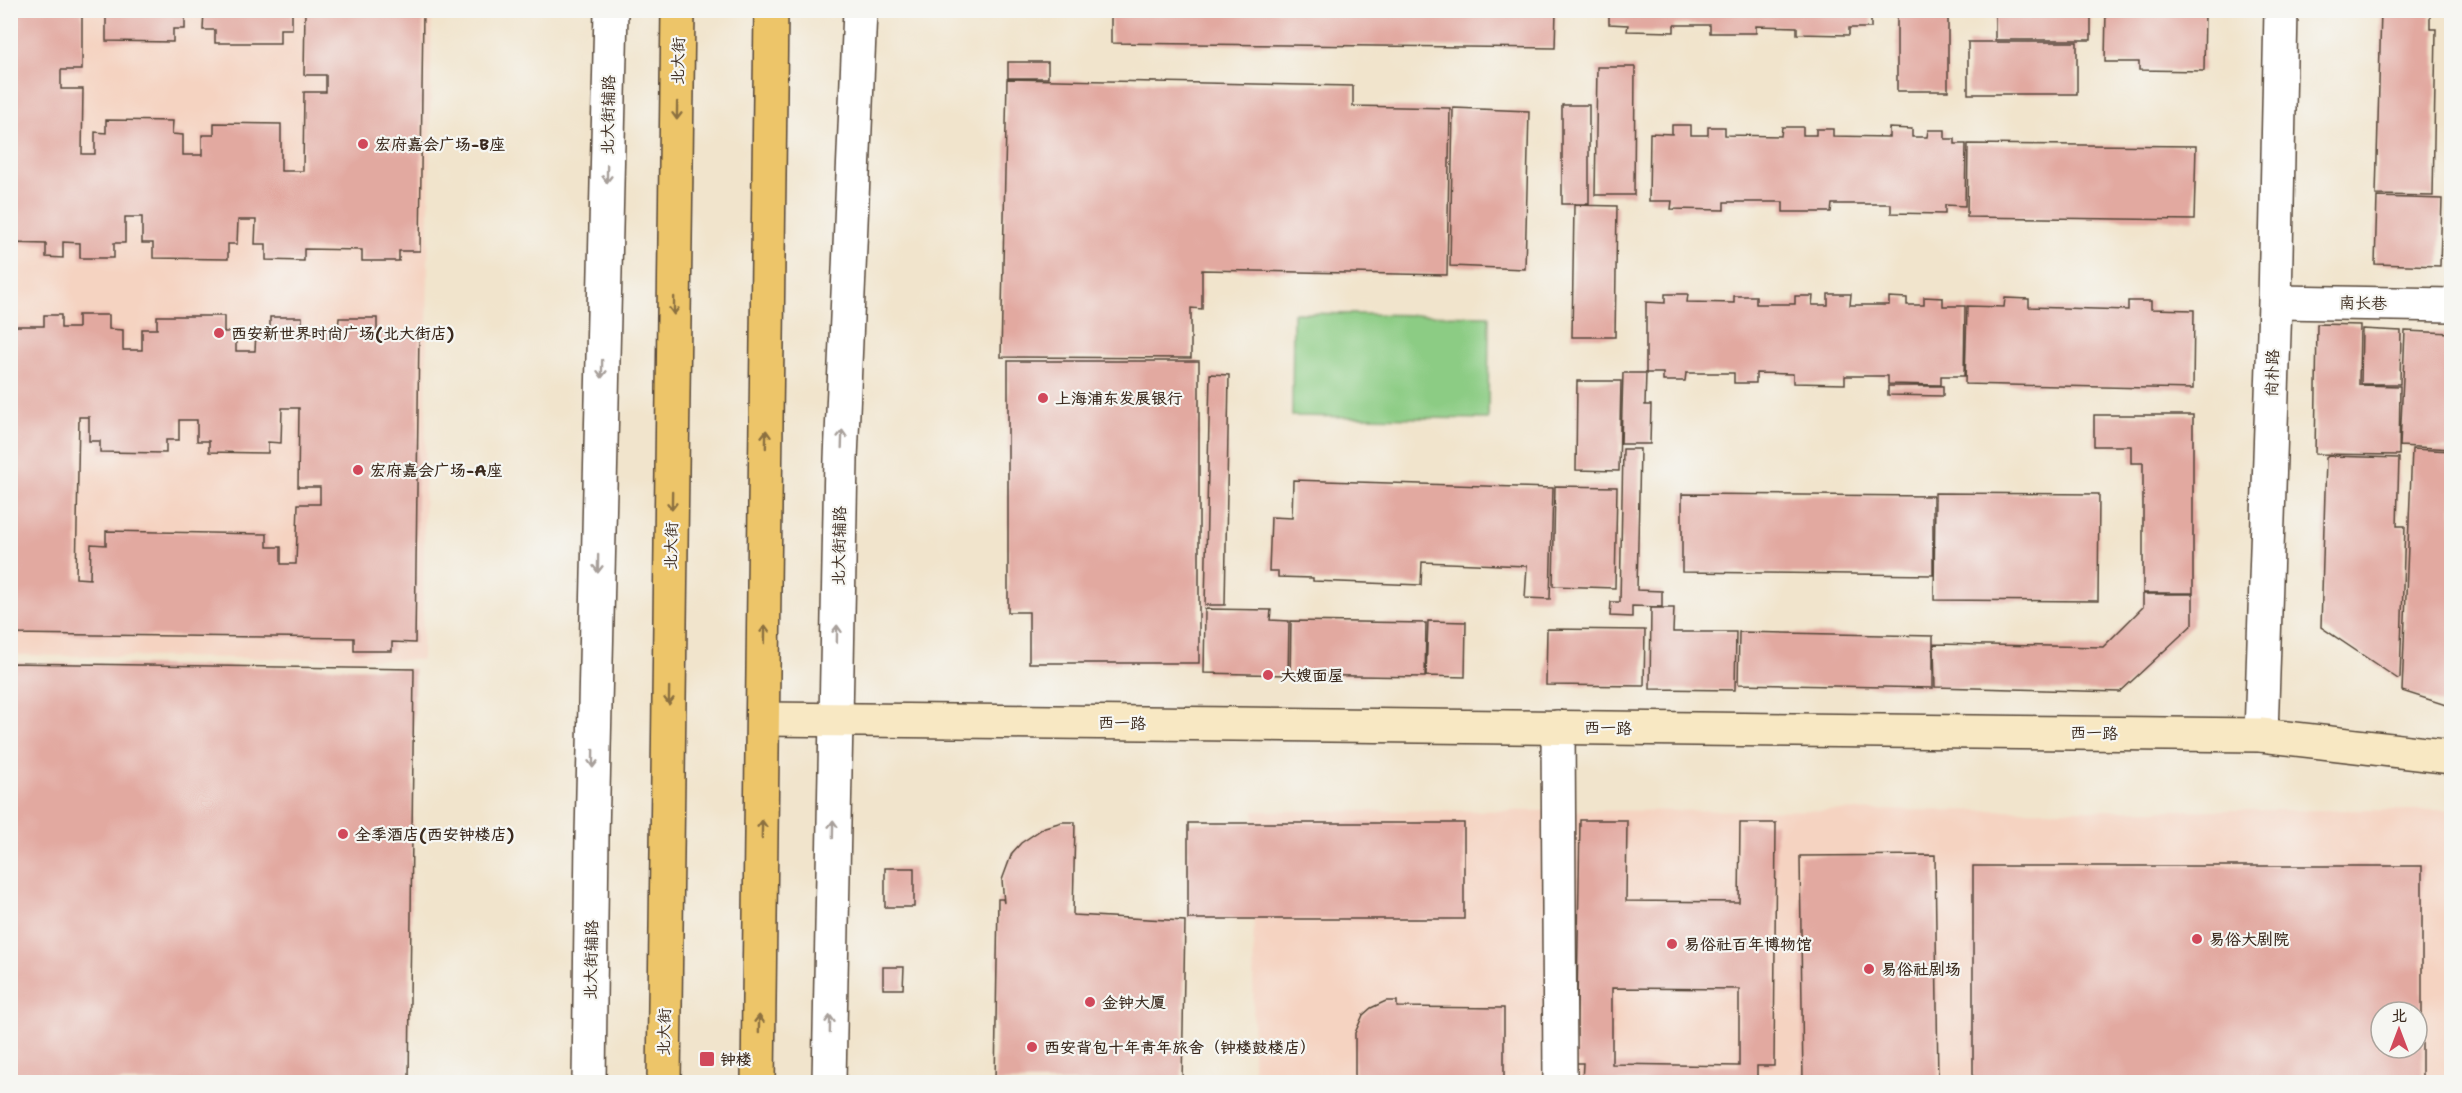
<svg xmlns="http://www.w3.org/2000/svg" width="2462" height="1093" viewBox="0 0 2462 1093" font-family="'Shantell Sans','LXGW WenKai TC',sans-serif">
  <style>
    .built { fill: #f5d3c1; fill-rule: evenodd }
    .green { fill: #8ccc84; stroke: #647b51; stroke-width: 1.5 }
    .building { fill: #e2a9a0; fill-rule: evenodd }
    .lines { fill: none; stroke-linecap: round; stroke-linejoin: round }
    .street-casing { stroke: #564638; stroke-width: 36 }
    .secondary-casing { stroke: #564638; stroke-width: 36 }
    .primary-casing { stroke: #564638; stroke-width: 36 }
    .street { stroke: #fff; stroke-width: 33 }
    .secondary { stroke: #f8e8c3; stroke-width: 33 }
    .primary { stroke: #edc569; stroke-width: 33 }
    .oneway { stroke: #8b7040 }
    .oneway2 { stroke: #a79f9a }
    .poi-dot { fill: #d1495b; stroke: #f6f6f2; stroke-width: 2 }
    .labels { text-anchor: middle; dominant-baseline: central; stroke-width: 4.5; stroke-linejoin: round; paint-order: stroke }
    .street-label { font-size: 16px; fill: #3b2a1e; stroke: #f6f6f2 }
    .poi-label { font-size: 16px; font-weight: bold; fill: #3b2a1e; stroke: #f6f6f2; text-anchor: start }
  </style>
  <rect width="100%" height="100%" fill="#f6f6f2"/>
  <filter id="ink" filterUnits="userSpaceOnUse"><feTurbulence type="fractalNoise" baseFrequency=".0167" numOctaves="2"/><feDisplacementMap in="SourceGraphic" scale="12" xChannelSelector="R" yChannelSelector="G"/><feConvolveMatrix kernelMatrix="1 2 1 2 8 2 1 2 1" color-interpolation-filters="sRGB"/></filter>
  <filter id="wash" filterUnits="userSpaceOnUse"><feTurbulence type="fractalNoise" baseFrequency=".008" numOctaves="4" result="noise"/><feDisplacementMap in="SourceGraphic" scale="24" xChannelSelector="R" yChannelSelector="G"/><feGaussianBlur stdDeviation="1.35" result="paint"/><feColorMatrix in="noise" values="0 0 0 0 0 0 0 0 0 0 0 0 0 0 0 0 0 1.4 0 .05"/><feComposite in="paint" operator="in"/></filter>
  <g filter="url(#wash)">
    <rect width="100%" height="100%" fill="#f1e4cc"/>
    <path class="built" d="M11 11H432L422 660 11 655Z
      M2451 810V1082H1253L1254 811ZM2381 1012H2417V1048H2381Z"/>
    <path class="green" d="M1293 313 1489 316 1488 419 1292 416Z"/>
    <g id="blocks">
      <path class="building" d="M10 10H82V70H61V89H83L82 154H95V132L106 133V120L173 121 172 134 183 135V155H202V135H214V123L281 124V171H303L304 92H326V75H304L305 10H423L420 251H399V261H362V250L304 249V261L266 260V244H255L256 220H238L237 244H228V259L153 258V243H142V217H125V243H114V258H80V243L63 242V258L46 257V244L10 243Z
        M106 10H185V29H173V42L106 41Z
        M204 10H292V29H280V43H215V30H203Z
        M1092 10H1556L1555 48 1111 43V14H1092Z
        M1609 10H1871V28H1849V35L1797 34V27L1756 26V33H1710V25H1674V32L1627 31 1628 25 1609 24Z
        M1995 10H2091V40H1995Z
        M2106 10H2205L2204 71 2139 70V62H2105Z
        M2381 10H2430V29H2436L2433 196 2376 195Z
        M1897 13H1948V91H1897Z
        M1968 42H2077V94H1968Z
        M1008 62H1048V78H1008Z
        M1597 67H1635L1634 195H1595Z
        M1007 79 1353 86V106L1450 108 1447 275 1202 270V309L1191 308V358L1001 357Z
        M1562 105H1589V204H1562Z
        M1453 108 1529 111 1525 269 1450 266Z
        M1672 125H1691V135H1708V127H1725V135L1781 136 1782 127H1803V135H1816V129H1833V136L1889 137V128L1912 129V137H1927L1928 130H1945V139H1955V144H1966L1965 206 1945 205V214L1891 213V204H1832L1831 212H1783V202H1724V210L1671 209 1672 201H1649L1650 133 1672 134Z
        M1968 144 2196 146 2194 220 1967 217Z
        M2377 197 2442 199 2440 266 2375 264Z
        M1574 205 1617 206 1615 337H1572Z
        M1665 294H1688L1687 302 1734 303V296H1756V304H1795V296H1813L1812 305H1828V294H1851L1850 305H1889V297L1907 298V305H1924V297L1943 298V306H1965L1964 376H1941V385L1888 384V376H1845V384L1793 383V374L1756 373V383H1734V373H1686L1685 381H1663V373H1646V302L1665 303Z
        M2005 298 2029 299V307L2128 310V301H2151V309L2194 310 2193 389 1965 384 1967 306 2004 307Z
        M44 315H61V328H78V315H109V329L123 330V350H142V329H157V316H224V332H236V351H255L256 332H270V317H302V329H338L339 318H377V332H419L415 643 392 642V651H354V638L10 634V326H44ZM282 408H299L298 487H320V504H298L296 564H281V547H267V534L106 531V545L91 544 90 579 76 578 79 417H89V441H100V452L166 453V440H179V420H197V441H209V452L268 453V442L281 443Z
        M2317 324 2360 325 2359 385 2400 386 2399 455 2315 454Z
        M2362 329 2401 331 2400 384H2361Z
        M2405 331 2452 333V449L2400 446Z
        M1008 361H1199V663H1029V612H1008Z
        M1623 373H1646L1645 405H1651L1650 444H1621Z
        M1210 374 1229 375 1225 605H1205Z
        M1577 381H1621L1619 471 1576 470Z
        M1888 386H1943V396L1888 395Z
        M2094 415H2193V593H2143V463H2131V446H2094Z
        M1623 449H1640L1637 590 1662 591V607L1632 606V617L1610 616 1611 602H1620Z
        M2412 449 2452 451V707L2402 691Z
        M2329 456 2399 458 2397 526H2405L2400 678 2398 679 2321 627 2326 458Z
        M1293 480 1553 488 1550 599 1525 598 1527 566 1422 562 1421 585 1313 581V578L1278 577V571H1269L1271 517 1292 518Z
        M1555 486 1617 487 1615 588 1553 586Z
        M1935 493 2099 494 2098 601 1934 600Z
        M1682 494 1933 496V575L1682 572Z
        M2143 594H2193V624L2120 692 1935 687 1934 644 2103 647 2143 607Z
        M1651 608H1674L1673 632H1736L1735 690 1650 689Z
        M1205 609 1271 610 1270 620 1289 621 1288 675 1204 673Z
        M1291 621 1426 623 1425 677 1290 675Z
        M1428 621 1466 622 1465 677 1426 676Z
        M1547 629 1645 630 1644 686 1546 685Z
        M1739 632 1933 636V688L1738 684Z
        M10 663 414 669 409 1082H10Z
        M1580 820H1627L1626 901 1739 902 1740 823H1776L1774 1066H1757V1082H1582L1583 1063H1576ZM1612 988 1739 989V1066L1612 1064Z
        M1062 822H1075L1073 915 1185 921 1182 1082H995L998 899H1003L1004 903 1002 880 1012 853 1021 843 1045 827Z
        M1188 823H1464V919H1188Z
        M1935 855 1938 1082H1803L1800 856Z
        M1973 866H2422V1082H1973ZM2381 1012H2417V1048H2381Z
        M885 868H914V907H885Z
        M883 967H904L903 989H883Z
        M1386 1001H1397V1007L1504 1008V1082H1355V1033L1363 1015 1371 1008Z"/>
    </g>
  </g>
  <g filter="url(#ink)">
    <use href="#blocks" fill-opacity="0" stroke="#564638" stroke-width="1.5"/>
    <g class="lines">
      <defs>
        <path id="street" d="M2275 302 2452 305
          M1558 727 1560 1082
          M2261 735 2275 302 2281 10
          M589 1082 592 836 611 10
          M829 1082 841 459 860 10"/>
        <path id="secondary" d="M764 719 2261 735 2452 757"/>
        <path id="primary" d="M664 1082 678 10
          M758 1082 771 10"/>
      </defs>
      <use href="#street" class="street-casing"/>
      <use href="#secondary" class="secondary-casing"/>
      <use href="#primary" class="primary-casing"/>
      <use href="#street" class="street"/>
      <use href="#secondary" class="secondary"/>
      <use href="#primary" class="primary"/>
    </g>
    <defs><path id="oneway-shaft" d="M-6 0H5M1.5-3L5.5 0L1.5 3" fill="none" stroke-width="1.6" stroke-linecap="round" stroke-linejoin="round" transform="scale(1.5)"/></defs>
    <g class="oneway">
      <use href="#oneway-shaft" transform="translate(677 111) rotate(91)"/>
      <use href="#oneway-shaft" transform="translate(674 306) rotate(91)"/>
      <use href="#oneway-shaft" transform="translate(766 439) rotate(-89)"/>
      <use href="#oneway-shaft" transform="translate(672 501) rotate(91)"/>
      <use href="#oneway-shaft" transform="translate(765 634) rotate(-89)"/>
      <use href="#oneway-shaft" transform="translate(669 696) rotate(91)"/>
      <use href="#oneway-shaft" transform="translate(762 829) rotate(-89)"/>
      <use href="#oneway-shaft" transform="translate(759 1024) rotate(-89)"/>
    </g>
    <g class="oneway2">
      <use href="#oneway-shaft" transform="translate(607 174) rotate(91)"/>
      <use href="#oneway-shaft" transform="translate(602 369) rotate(91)"/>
      <use href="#oneway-shaft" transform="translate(842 439) rotate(-88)"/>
      <use href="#oneway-shaft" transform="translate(598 564) rotate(91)"/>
      <use href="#oneway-shaft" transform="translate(837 634) rotate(-89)"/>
      <use href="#oneway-shaft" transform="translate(593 759) rotate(91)"/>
      <use href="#oneway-shaft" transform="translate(833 829) rotate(-89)"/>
      <use href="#oneway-shaft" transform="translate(830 1024) rotate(-89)"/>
    </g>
  </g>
  <g class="poi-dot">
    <circle cx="363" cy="144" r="6"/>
    <circle cx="219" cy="333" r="6"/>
    <circle cx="1043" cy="398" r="6"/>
    <circle cx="358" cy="470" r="6"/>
    <circle cx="1268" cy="675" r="6"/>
    <circle cx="343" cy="834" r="6"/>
    <circle cx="2197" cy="939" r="6"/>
    <circle cx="1672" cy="944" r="6"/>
    <circle cx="1869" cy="969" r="6"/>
    <circle cx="1090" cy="1002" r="6"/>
    <circle cx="1032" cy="1047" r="6"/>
    <rect x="699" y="1051" width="16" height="16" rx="3"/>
  </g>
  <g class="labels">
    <g class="street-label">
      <text transform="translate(678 61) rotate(-89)">北大街</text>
      <text transform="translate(608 115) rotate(-89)">北大街辅路</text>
      <text transform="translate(2363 303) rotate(1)">南长巷</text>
      <text transform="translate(2272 373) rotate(-88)">尚朴路</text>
      <text transform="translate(671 546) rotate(-89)">北大街</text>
      <text transform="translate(839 546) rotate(-89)">北大街辅路</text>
      <text transform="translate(1122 723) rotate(1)">西一路</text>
      <text transform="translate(1608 728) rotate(1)">西一路</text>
      <text transform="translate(2094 733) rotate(1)">西一路</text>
      <text transform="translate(591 960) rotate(-89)">北大街辅路</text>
      <text transform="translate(664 1032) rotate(-89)">北大街</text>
    </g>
    <g class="poi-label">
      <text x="375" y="144">宏府嘉会广场-B座</text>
      <text x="231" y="333">西安新世界时尚广场(北大街店)</text>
      <text x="1055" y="398">上海浦东发展银行</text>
      <text x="370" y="470">宏府嘉会广场-A座</text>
      <text x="1280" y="675">大嫂面屋</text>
      <text x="355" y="834">全季酒店(西安钟楼店)</text>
      <text x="2209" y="939">易俗大剧院</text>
      <text x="1684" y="944">易俗社百年博物馆</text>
      <text x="1881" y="969">易俗社剧场</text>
      <text x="1102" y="1002">金钟大厦</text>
      <text x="1044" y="1047">西安背包十年青年旅舍（钟楼鼓楼店）</text>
      <text x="720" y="1059">钟楼</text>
    </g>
  </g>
  <rect width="2462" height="1093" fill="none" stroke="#f6f6f2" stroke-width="36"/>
  <g transform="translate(2399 1030)"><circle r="28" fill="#f6f6f2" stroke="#aba49d" stroke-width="1.5"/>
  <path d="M0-4.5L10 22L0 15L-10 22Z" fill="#d1495b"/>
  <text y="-9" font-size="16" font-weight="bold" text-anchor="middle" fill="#3b2a1e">北</text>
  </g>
</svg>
